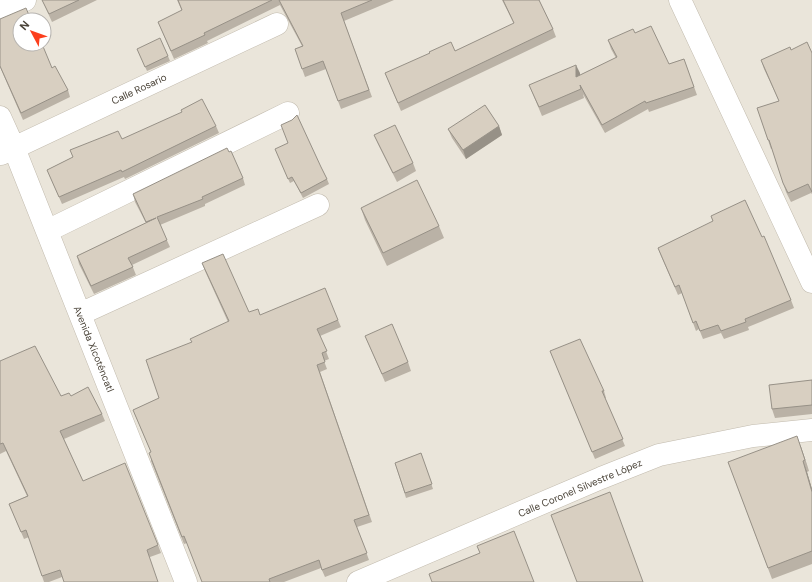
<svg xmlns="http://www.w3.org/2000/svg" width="812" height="582" viewBox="0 0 812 582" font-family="'DM Sans',sans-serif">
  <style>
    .residential { fill: #eae5da; fill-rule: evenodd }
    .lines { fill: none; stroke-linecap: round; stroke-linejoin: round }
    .street-casing { stroke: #c2bbae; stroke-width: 23 }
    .street { stroke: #fff; stroke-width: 22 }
    .wall { fill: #bab2a6 }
    .shaded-wall { fill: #979187 }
    .building { fill: #d8cfc1; stroke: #979187 }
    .labels { text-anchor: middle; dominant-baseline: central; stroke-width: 3; stroke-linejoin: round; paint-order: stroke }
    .street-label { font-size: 10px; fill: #4b4439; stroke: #fff }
  </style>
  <rect width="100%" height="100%" fill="#f6f3ec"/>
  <path class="residential" d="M0 0H812V582H0ZM20 20H44V44H20Z"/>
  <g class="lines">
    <defs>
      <path id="street" d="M680 0 812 282
        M0 12 25 0
        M0 117 14 148 186 582
        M1 154 277 24
        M47 231 288 113
        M80 314 318 205
        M358 582 601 478 659 455 753 436 812 430"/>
    </defs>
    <use href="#street" class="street-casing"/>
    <use href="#street" class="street"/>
  </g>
  <path class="wall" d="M42 0H97L52 22Z
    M177 0H394L344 21 372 97 341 109 326 69 305 77 295 49 302 46 280 5 207 41 208 43 174 59 158 22 182 11Z
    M502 0H539L553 29 556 37 401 111 385 73 455 51 514 24Z
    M0 19 52 68 68 90 70 97 23 120 0 67Z
    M635 33 669 64 684 59 697 95 649 112 648 109 605 133 583 94 584 98 542 116 529 85 580 73V75L616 58 611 49 608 40Z
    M137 49 168 56 170 61 147 71Z
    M791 50 812 53V194L811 193 791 202 786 192 772 149H771L757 108 779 101 764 69 761 60Z
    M216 126 219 133 125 179 124 177 62 204 47 170 73 157 70 150 122 139Z
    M499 126 502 135 466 159 452 138 448 129Z
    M374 135 413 163 416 171 397 182 378 144Z
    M275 149 321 167 327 179 329 184 303 198 294 181 290 183Z
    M243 178 245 185 205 204V206L160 225 170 247 132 265 136 275 94 294 79 264 77 256 146 223 135 202 133 194Z
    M361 208 439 226 444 238 387 266 365 220Z
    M711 216 791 300 794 308 748 327 749 330 724 339 721 333 703 339 699 329 696 331 682 293 678 295 661 256 658 248 713 222Z
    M202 263 249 312 260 315 338 320 341 327 320 336 329 359 324 361 327 369 320 372 372 522 357 527 369 560 325 577 321 568 284 582H202L187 543 184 544 151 461V452L133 410 159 398 228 322 205 271Z
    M365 336 408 362 411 371 385 382Z
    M550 351 604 391 606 398H605L625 446 595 459Z
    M0 361 61 396H71L102 414 105 421 64 439 83 481 158 545 161 553 150 557 62 577 49 582H44L29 537 24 539 9 504 27 496 6 451 0 454Z
    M812 380V414L775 418 772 409Z
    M801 447 809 471 807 472 812 489V564L772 579 728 462Z
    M421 453 433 489 406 498 395 463Z"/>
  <path class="shaded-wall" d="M576 65 580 73V85L576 77Z
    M499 126 502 135 466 159 463 150Z
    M797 436 801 447 809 471 805 460Z
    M803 461 807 472 812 489V492Z"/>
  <path class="building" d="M42 0H79L49 14Z
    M178 0H272L204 33 205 35 171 51 158 22 182 10Z
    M279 0H372L341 13 369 90 338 101 323 61 302 69 295 49 303 46Z
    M503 0H539L553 29 398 103 385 73 430 53 429 52 451 42 455 51 514 23Z
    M26 8 31 20H20V44H42L52 68 55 66 68 90 21 113 0 66V19Z
    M651 26 669 64 684 59 694 87 646 103 645 101 602 125 580 85 581 89 539 107 529 85 576 65V77L617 57 608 40 633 29 635 33Z
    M160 38 168 56 145 67 137 49Z
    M807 42 812 53V192L808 184 788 193 783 183 769 140H768L757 108 779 101 761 60 790 47 791 50Z
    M202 99 216 126 122 172 121 170 59 197 47 170 73 157 70 150 118 131 122 139 182 112 181 110Z
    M485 105 499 126 463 150 448 129Z
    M297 115 321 167 327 179 301 193 292 177 288 179 275 149 288 143 281 125 292 120Z
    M395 125 413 163 393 173 374 135Z
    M227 148 229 152 231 151 243 178 202 197 203 199 157 217 167 240 128 258 133 267 91 286 77 256 156 218 146 222 133 194Z
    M417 180 439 226 383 253 361 208Z
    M745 200 762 237 764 236 791 300 745 319 746 322 721 331 718 325 700 331 696 321 693 323 679 285 675 287 658 248 713 221 711 216Z
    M223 254 249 312 258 309 260 315 325 288 338 320 317 329 327 351 322 353 325 362 317 365 369 515 354 520 367 553 322 570 319 560 269 579 270 582H202L184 536 182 537 149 453 151 452 133 410 159 398 146 360 192 342 190 339 229 321 202 263Z
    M392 324 408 362 382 374 365 336Z
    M580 339 604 391H602L623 439 592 452 550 351Z
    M35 346 61 396 69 393 71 396 88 387 102 414 60 431 83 481 125 463 158 545 147 550 158 582H64L60 570 42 576 26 530 21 532 9 504 28 496 3 443 0 444V361Z
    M812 380V405L772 409 769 385Z
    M797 436 805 460 803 461 812 492V551L768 568 728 462Z
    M421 453 432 484 405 493 395 463Z
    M610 492 643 582H577L551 515Z
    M514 531 534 582H432L429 574 480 553 477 546Z"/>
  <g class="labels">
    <g class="street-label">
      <text transform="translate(139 89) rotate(-25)">Calle Rosario</text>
      <text transform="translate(94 349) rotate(68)">Avenida Xicoténcatl</text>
      <text transform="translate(580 488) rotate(-23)">Calle Coronel Silvestre López</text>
    </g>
  </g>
  <g transform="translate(32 32) rotate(311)"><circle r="19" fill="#ffffff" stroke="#b7b4b0"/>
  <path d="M0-3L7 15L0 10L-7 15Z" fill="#fc3f1d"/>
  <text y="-6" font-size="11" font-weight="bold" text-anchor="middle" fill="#4b4439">N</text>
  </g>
</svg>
